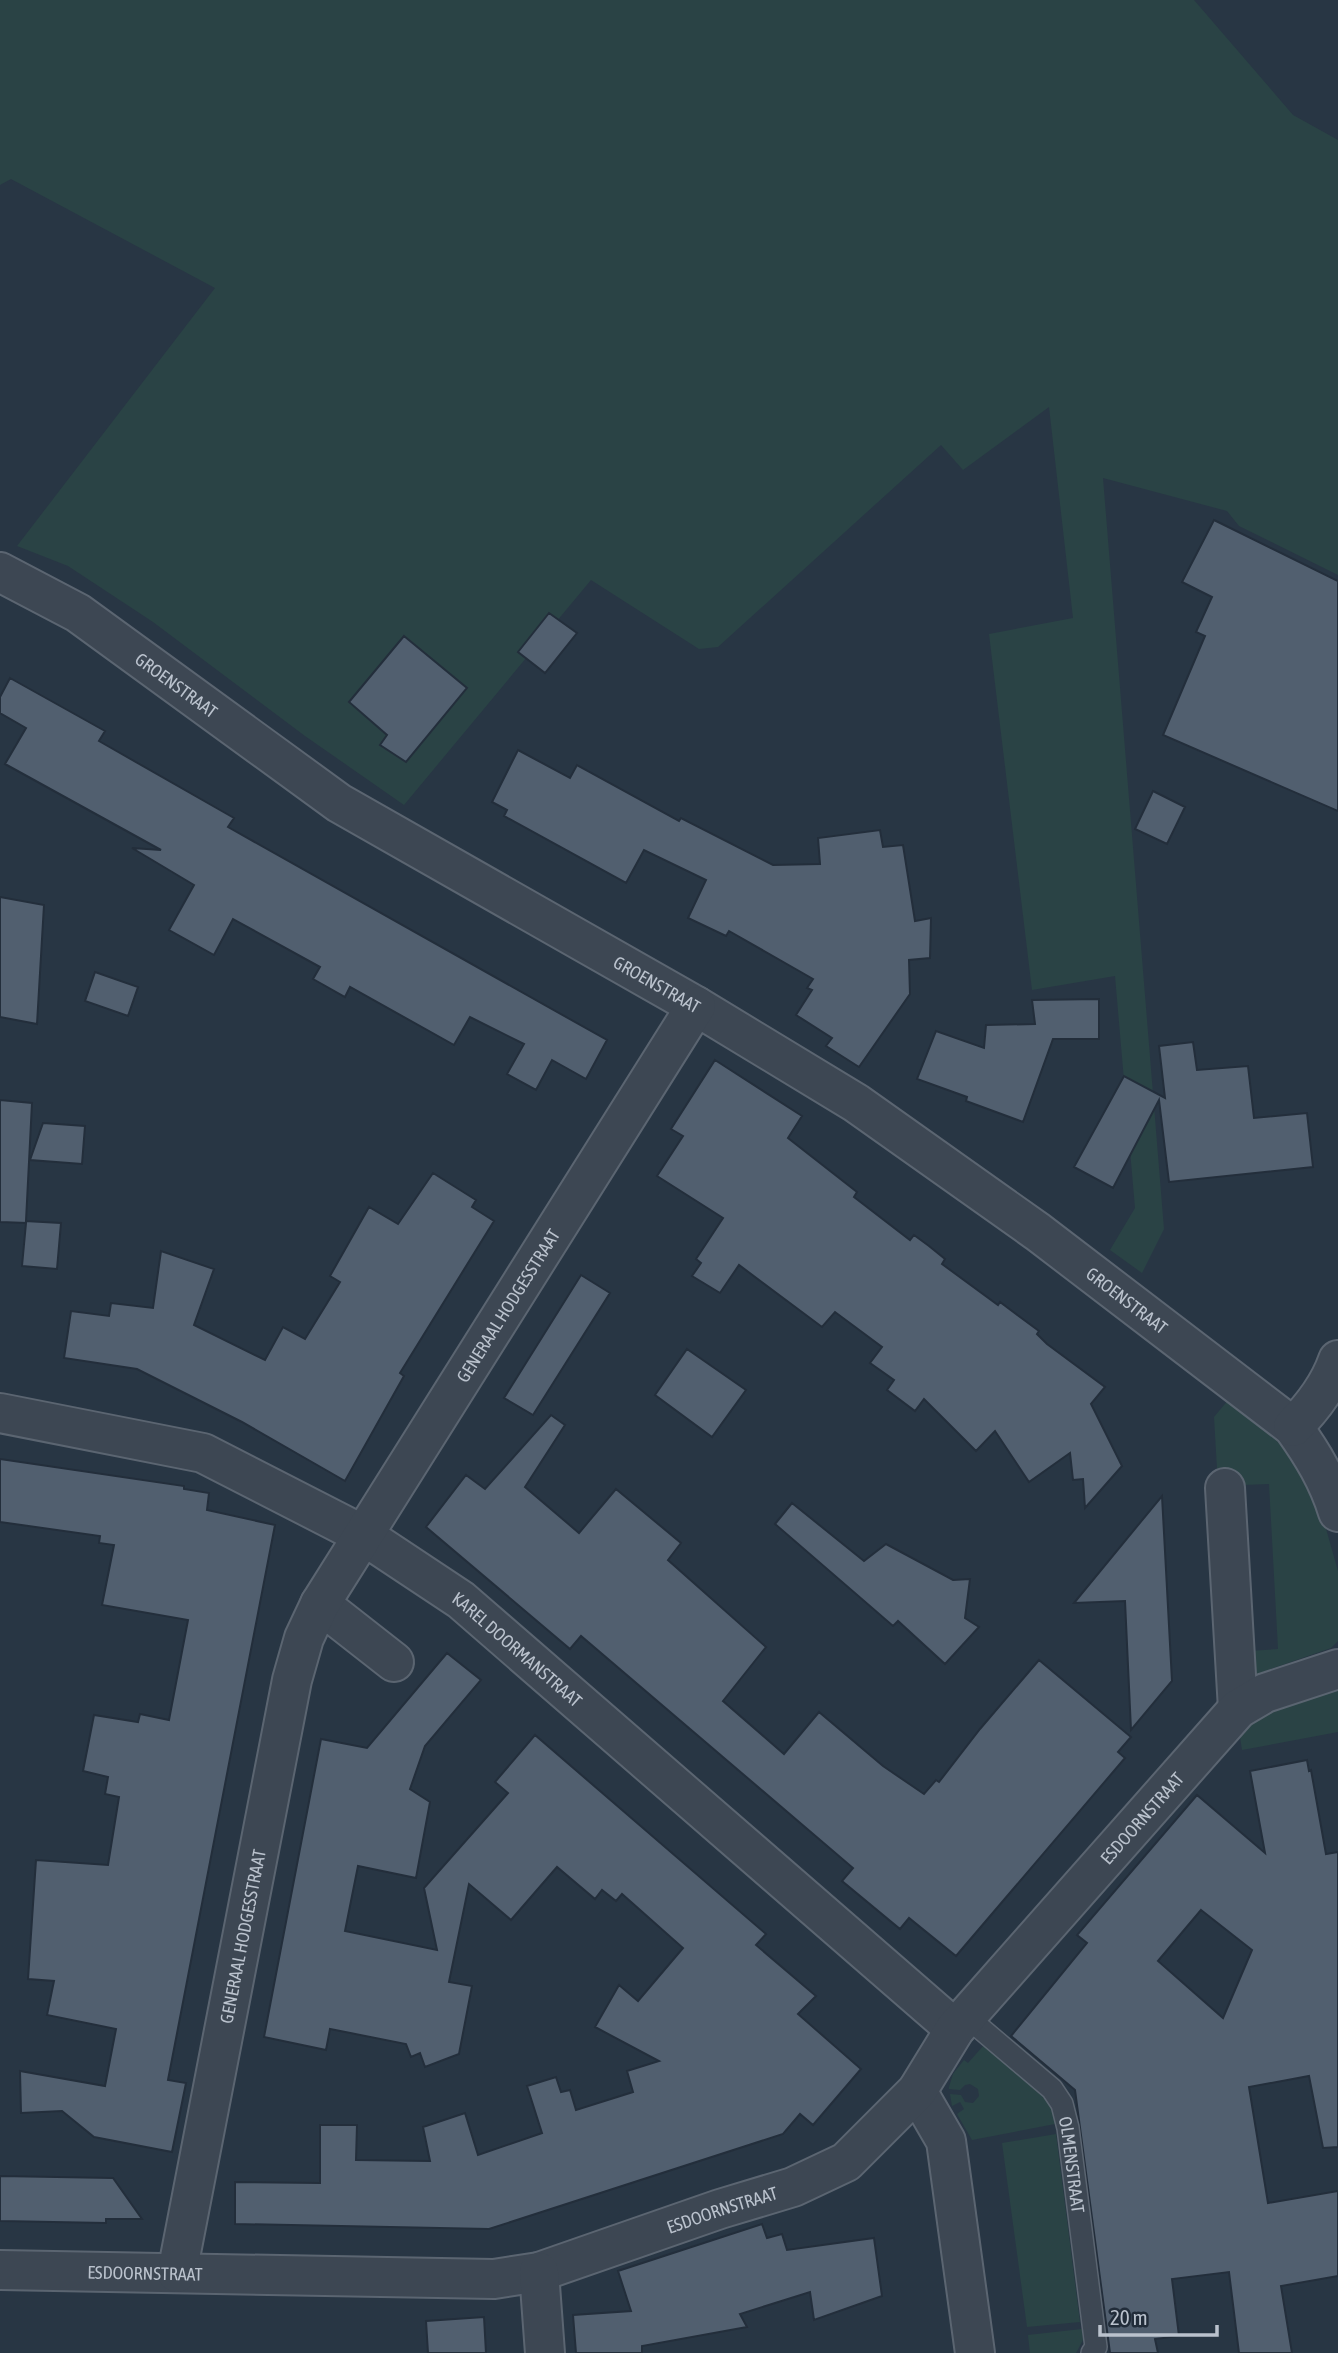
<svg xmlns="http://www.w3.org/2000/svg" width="1338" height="2353" viewBox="0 0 1338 2353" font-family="'Asap Condensed',sans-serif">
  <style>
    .green { fill: #2a4345 }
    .building { fill: #515f6f; stroke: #232e3b; stroke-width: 2; fill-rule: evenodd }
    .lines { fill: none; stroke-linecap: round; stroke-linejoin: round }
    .lane-casing { stroke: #5b6571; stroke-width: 24 }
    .street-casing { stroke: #5b6571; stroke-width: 42 }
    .lane { stroke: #3d4753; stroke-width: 21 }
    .street { stroke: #3d4753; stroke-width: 38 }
    .labels { text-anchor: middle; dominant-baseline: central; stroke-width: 5; stroke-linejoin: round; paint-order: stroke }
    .street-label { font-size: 18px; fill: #bac2cd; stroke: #212c39 }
  </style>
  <rect width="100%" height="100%" fill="#283644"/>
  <path class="green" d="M0 0H1194L1293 115 1338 140V575L1239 526 1227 511 1103 478 1164 1229 1142 1273 1110 1250 1135 1208 1115 976 1032 990 989 634 1073 618 1049 407 963 470 941 445 718 647 699 649 591 580 404 805 305 736 153 622 68 566 17 546 215 288 11 179 0 185Z
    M1229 1399 1285 1446 1313 1483 1338 1571V1641L1331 1648 1251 1676 1249 1651 1278 1649 1269 1484 1218 1486 1214 1417Z
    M1338 1688V1732L1242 1750 1239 1730 1261 1714Z
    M984 2045 1050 2103 1055 2124 972 2140 957 2114 964 2109 960 2102 952 2106 950 2094 961 2095 965 2102 973 2103 979 2096 978 2089 970 2084 965 2085 960 2090 949 2089V2087L953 2074 964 2060 968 2063Z
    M1056 2134 1080 2322 1027 2327 1002 2143Z
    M1082 2329 1083 2340 1076 2353H1030L1028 2335Z"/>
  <path class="building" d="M1214 520 1338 581V811L1163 735 1205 636 1196 632 1212 597 1182 582Z
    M549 613 577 633 545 673 518 652Z
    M404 636 467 688 406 762 380 745 387 735 349 702Z
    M10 678 105 731 99 741 234 818 228 827 607 1040 586 1079 552 1060 536 1090 507 1074 524 1044 470 1017 454 1045 350 987 345 997 313 979 320 967 233 919 214 955 169 930 194 885 132 848 161 850 5 764 26 728 0 713V697Z
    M518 750 570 778 577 765 679 821 681 818 773 865 820 864 818 838 880 830 883 847 903 845 915 921 931 918 930 958 909 960 910 994 859 1067 826 1046 832 1038 796 1015 812 990 807 988 813 979 729 931 726 936 688 918 706 880 644 850 626 883 504 816 507 810 492 802Z
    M1153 791 1185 807 1167 844 1135 829Z
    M0 897 44 905 37 1024 0 1017Z
    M95 972 138 987 128 1016 85 1001Z
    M1099 999V1039H1053L1023 1122 966 1101 967 1097 917 1079 936 1031 984 1048 986 1025 1035 1024 1032 1000Z
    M1193 1042 1197 1070 1248 1066 1254 1118 1307 1113 1313 1167 1169 1182 1159 1100 1113 1188 1074 1167 1124 1076 1165 1098 1159 1046Z
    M715 1060 802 1116 788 1138 857 1192 854 1197 910 1240 914 1235 929 1246 945 1259 942 1264 998 1305 1000 1302 1039 1331 1037 1334 1047 1344 1105 1387 1091 1404 1122 1466 1085 1508 1083 1479 1073 1480 1070 1453 1029 1482 995 1431 976 1451 924 1399 915 1411 887 1390 894 1380 870 1363 882 1347 835 1312 822 1327 739 1265 720 1293 692 1276 701 1263 696 1259 723 1218 657 1176 683 1136 671 1129Z
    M0 1100 32 1103 26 1221 61 1223 57 1269 22 1266 26 1223 0 1222Z
    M43 1123 85 1126 82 1164 30 1160Z
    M433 1173 476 1200 472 1207 494 1221 400 1373 404 1376 345 1481 242 1422 137 1369 64 1358 71 1311 109 1316 111 1303 153 1308 161 1251 214 1269 194 1325 265 1360 283 1327 305 1339 340 1282 330 1276 369 1207 398 1224Z
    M581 1275 610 1293 533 1415 504 1398Z
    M687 1349 746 1390 712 1437 655 1395Z
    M551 1415 565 1425 525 1487 579 1533 616 1489 681 1543 668 1560 766 1647 723 1701 784 1754 819 1712 883 1766 924 1794 936 1780 939 1782 980 1729 1039 1660 1131 1737 1118 1752 1125 1758 956 1956 909 1918 900 1929 842 1881 853 1868 581 1636 570 1649 426 1527 466 1475 485 1489Z
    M0 1459 184 1486V1489L209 1493 207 1510 275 1525 168 2080 186 2083 172 2152 94 2137 62 2111 21 2113 20 2071 105 2086 116 2029 47 2015 54 1981 28 1979 36 1860 108 1865 119 1797 105 1794 108 1777 83 1771 94 1715 138 1722 140 1714 169 1720 188 1620 102 1605 114 1545 99 1543 100 1536 0 1522Z
    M1162 1496 1172 1681 1131 1730 1125 1601 1074 1603Z
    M792 1503 864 1561 886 1544 953 1580 970 1579 965 1618 979 1627 945 1664 898 1621 893 1626 775 1524Z
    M447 1653 481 1680 425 1746 410 1789 430 1802 416 1878 358 1866 345 1931 437 1950 424 1888 508 1793 495 1782 535 1735 766 1934 756 1945 816 1996 798 2014 861 2069 813 2125 800 2114 783 2134 489 2229 235 2224V2182L320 2183V2125H357L356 2160 430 2161 423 2127 465 2113 478 2155 542 2133 527 2086 556 2077 561 2092 570 2090 576 2110 633 2092 627 2071 659 2061 595 2027 619 1985 638 2001 683 1948 622 1894 616 1901 602 1890 595 1899 557 1867 511 1920 469 1884 449 1982 472 1986 459 2054 425 2067 420 2053 411 2057 406 2044 330 2029 326 2050 264 2037 321 1739 367 1748Z
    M1307 1760 1309 1771 1311 1770 1326 1854 1338 1852V2147L1323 2148 1309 2076 1249 2087 1268 2203 1338 2191V2276L1281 2286 1292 2353H1239L1229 2272 1172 2279 1179 2336 1155 2339 1158 2353H1110L1075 2090 1011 2036 1087 1943 1077 1935 1197 1795 1265 1853 1250 1771ZM1201 1910 1252 1950 1223 2018 1158 1961Z
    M0 2176 113 2178 142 2219H106V2223L0 2221Z
    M762 2224 767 2238 782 2234 787 2250 874 2238 882 2296 814 2320 810 2292 740 2314 747 2327 642 2346V2353H576L573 2315 631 2311 618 2271Z
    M484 2317 486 2353H428L426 2321Z"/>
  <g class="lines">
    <defs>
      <g id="lane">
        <path id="s1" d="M967 2017 1052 2089 1062 2104 1068 2128 1096 2347 1092 2353"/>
      </g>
      <g id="street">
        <path id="s2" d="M0 572 78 613 339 803 696 1006 856 1103 1038 1232 1293 1427C1313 1455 1328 1480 1338 1512"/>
        <path id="s3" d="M0 1413 203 1453 363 1535 461 1600 955 2029"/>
        <path d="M1293 1427C1312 1408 1329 1386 1338 1360"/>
        <path d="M1225 1488 1238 1709"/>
        <path d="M320 1604 394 1662"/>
        <path d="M917 2091 946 2141 975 2353"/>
        <path id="s4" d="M0 2270 494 2279 539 2272 720 2209 793 2187 846 2162 917 2091 955 2029 1238 1709 1265 1693 1338 1669"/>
        <path d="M539 2272 545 2353"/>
        <path id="s5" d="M177 2273 292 1680 304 1638 320 1604 696 1006"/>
      </g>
    </defs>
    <use href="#lane" class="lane-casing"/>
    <use href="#street" class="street-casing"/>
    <use href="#lane" class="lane"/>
    <use href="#street" class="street"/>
  </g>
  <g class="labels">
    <g class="street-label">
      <text stroke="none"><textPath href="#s2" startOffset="210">GROENSTRAAT</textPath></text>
      <text stroke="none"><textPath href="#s2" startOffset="777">GROENSTRAAT</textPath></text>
      <text stroke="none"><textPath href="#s2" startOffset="1344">GROENSTRAAT</textPath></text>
      <text stroke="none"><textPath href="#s5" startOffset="1038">GENERAAL HODGESSTRAAT</textPath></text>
      <text stroke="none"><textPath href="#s3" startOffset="579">KAREL DOORMANSTRAAT</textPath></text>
      <text stroke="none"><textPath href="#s4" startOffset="1321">ESDOORNSTRAAT</textPath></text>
      <text stroke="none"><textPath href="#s5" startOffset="343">GENERAAL HODGESSTRAAT</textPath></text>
      <text stroke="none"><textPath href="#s1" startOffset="191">OLMENSTRAAT</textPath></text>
      <text stroke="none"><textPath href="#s4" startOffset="733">ESDOORNSTRAAT</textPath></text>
      <text stroke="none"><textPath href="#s4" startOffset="145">ESDOORNSTRAAT</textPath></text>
    </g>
  </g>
  <path d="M1100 2325v10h117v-10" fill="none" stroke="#bac2cd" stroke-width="3.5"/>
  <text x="1110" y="2325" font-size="21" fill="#bac2cd" stroke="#212c39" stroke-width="5" paint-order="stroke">20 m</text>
</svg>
